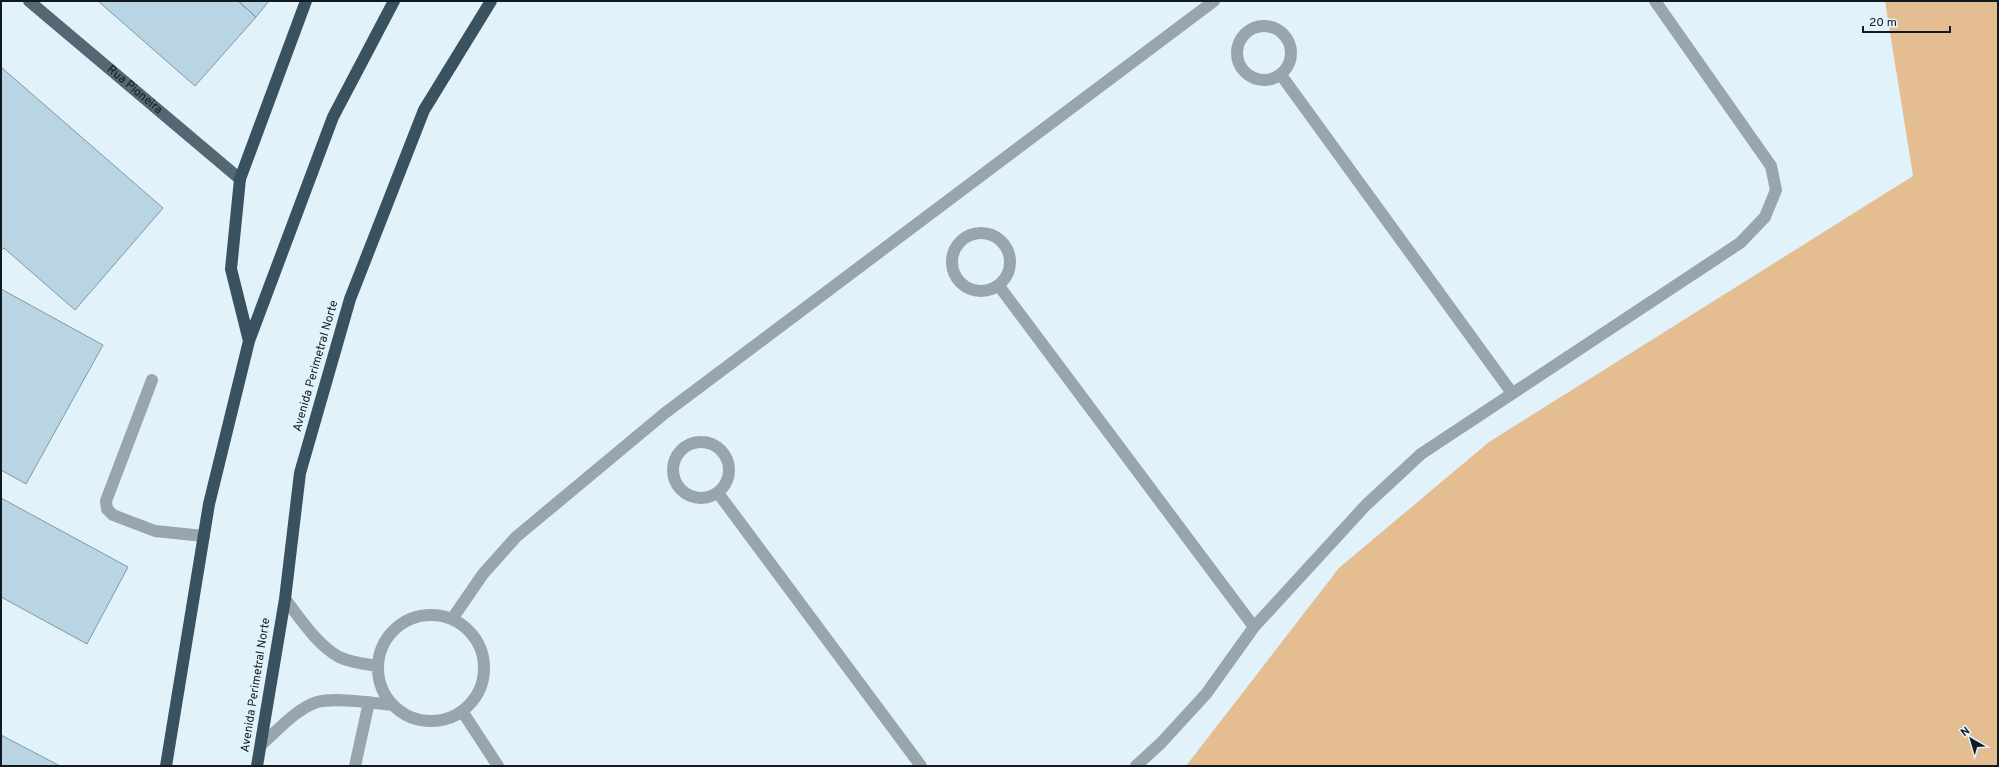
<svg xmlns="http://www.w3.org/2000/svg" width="1999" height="767" viewBox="0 0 1999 767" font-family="Overpass,sans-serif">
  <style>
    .green { fill: #e4bd90 }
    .building { fill: #b9d5e4; stroke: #7e99a6 }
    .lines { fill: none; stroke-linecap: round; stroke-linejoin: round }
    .minor { stroke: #99a5ac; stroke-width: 12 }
    .major { stroke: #536873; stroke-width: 12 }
    .highway { stroke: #3a525f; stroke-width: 12 }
    .labels { text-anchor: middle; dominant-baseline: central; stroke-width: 3; stroke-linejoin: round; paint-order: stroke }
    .street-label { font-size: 12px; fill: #101a1f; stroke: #e1f2fb }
  </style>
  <rect width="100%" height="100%" fill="#e1f2fb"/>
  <path class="green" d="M1885 1H1998V766H1186L1339 568 1489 442 1913 176Z"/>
  <path class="building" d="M98 1H238L256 17 195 86Z
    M238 1H269L256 17Z
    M1 67 163 208 75 310 4 248 1 251Z
    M1 289 103 345 26 484 1 470Z
    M1 498 128 567 87 644 1 597Z
    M1 735 60 766H1Z"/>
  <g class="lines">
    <path class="minor" d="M1237 53a27 27 0 1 1 54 0a27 27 0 1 1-54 0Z
      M1281 75 1512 393
      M952 262a29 29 0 1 1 58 0a29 29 0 1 1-58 0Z
      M999 286 1254 627
      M152 380 106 501 107 509 113 515 155 531 204 536
      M673 470a28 28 0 1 1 56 0a28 28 0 1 1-56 0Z
      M718 493 921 766
      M285 599C300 618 317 645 339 657 352 663 365 664 378 666
      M378 668a53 53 0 1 1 106 0a53 53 0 1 1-106 0Z
      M452 619 483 574 516 537 665 413 1214 1
      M462 711 498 766
      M261 745C277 731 296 709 317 702 336 697 374 703 393 705
      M355 766 369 702
      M1136 766 1161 743 1206 694 1254 627 1366 505 1421 454 1740 243 1765 217 1776 190 1771 166 1655 1"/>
    <path class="major" id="s1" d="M29 1 240 179"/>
    <path class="highway" d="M249 341 231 269 240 179 306 1
      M166 766 209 504 249 341 333 117 394 1
      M257 766 285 599 300 473 350 299 424 110 491 1"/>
  </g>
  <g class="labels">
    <g class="street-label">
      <text stroke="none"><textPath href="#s1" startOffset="138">Rua Pioneira</textPath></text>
      <text transform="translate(316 366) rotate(-74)">Avenida Perimetral Norte</text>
      <text transform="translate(256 685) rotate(-81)">Avenida Perimetral Norte</text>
    </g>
  </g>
  <rect width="1999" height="767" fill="none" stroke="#101a1f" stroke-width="4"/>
  <g transform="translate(1971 739) rotate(322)" stroke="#e1f2fb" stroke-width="3" paint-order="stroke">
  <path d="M0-3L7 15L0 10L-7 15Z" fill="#101a1f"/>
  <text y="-6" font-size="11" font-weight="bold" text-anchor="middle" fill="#101a1f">N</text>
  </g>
  <path d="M1863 26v6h87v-6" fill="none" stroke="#101a1f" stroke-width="2"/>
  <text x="1869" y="26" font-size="12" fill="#101a1f" stroke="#e1f2fb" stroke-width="3" paint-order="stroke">20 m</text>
</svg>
